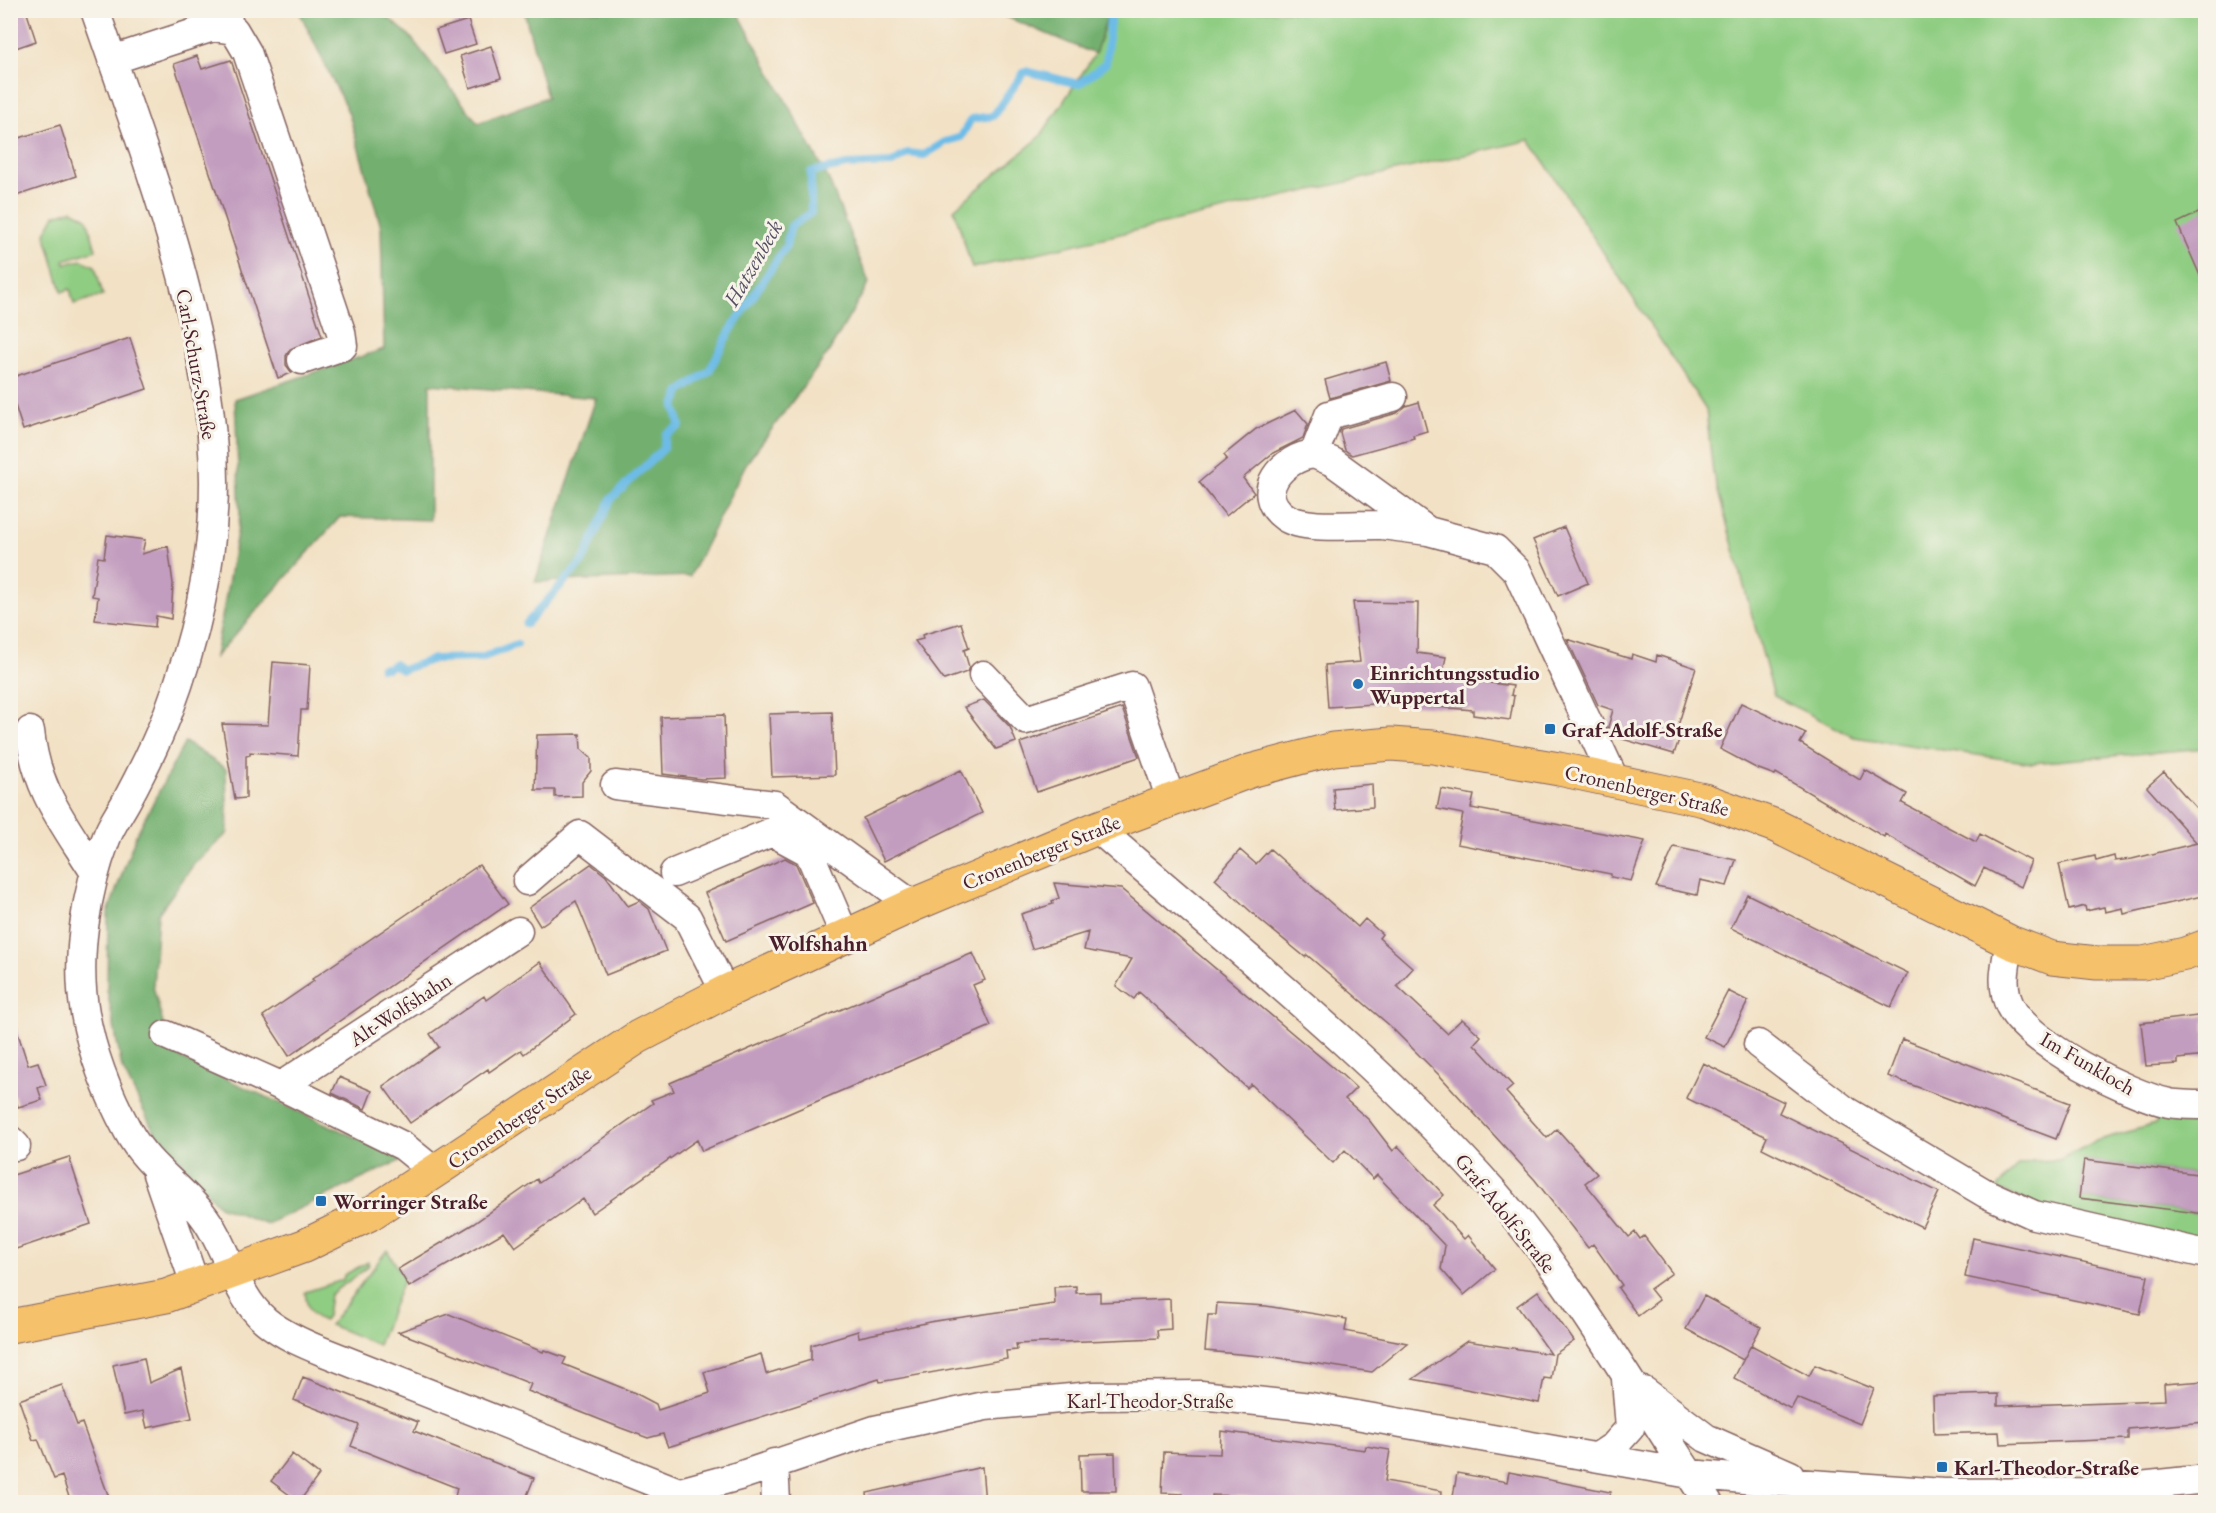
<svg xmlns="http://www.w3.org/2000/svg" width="2216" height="1513" viewBox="0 0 2216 1513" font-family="'EB Garamond',serif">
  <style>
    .green { fill: #8fcd82; stroke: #6c7656; stroke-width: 1.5 }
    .forest { fill: #73b070; stroke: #5e684e; stroke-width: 1.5 }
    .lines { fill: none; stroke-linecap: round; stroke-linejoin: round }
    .stream { stroke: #6dbce7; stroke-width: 8 }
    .building { fill: #c39dbf }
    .minor-casing { stroke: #856361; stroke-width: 31 }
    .major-casing { stroke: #856361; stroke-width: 35 }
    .minor { stroke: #fff; stroke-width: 28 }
    .major { stroke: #f5c16b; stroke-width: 33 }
    .poi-dot { fill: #1f6fb2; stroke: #f7f3e8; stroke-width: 2 }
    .labels { text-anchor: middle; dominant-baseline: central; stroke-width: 6; stroke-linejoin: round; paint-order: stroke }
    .street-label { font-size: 21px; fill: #4a1f2b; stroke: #f7f3e8 }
    .poi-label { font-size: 21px; font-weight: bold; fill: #4a1f2b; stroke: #f7f3e8; text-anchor: start }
    .water-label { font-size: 22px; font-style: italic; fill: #544e63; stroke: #f7f3e8 }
    .neighbourhood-label { font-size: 22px; font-weight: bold; fill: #4a1f2b; stroke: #f7f3e8 }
  </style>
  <rect width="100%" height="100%" fill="#f7f3e8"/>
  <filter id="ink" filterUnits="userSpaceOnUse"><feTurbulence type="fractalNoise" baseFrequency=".0167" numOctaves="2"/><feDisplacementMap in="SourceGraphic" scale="12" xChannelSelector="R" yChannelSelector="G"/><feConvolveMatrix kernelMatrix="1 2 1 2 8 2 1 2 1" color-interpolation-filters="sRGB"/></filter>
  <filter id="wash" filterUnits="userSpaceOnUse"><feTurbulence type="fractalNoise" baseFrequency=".008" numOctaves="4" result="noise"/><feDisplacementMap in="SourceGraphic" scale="24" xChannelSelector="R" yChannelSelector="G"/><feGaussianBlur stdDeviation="1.35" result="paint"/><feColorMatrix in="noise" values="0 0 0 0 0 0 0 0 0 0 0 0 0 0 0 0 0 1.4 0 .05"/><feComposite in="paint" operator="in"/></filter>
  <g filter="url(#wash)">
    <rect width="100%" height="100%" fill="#f2e1c4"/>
    <path class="green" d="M1109 11H2205V748L2032 763 1854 737 1774 696 1713 473 1706 410 1530 140 972 268 954 209 1040 137 1095 54Z
      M72 210 87 218 96 250 64 260 65 264 82 260 95 266 103 295 74 304 70 289 62 292 45 233 55 215Z
      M2160 1115 2205 1118V1175L2084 1160 2079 1198 2205 1214V1245L2038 1206 1997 1189 2018 1165 2032 1161 2059 1160 2096 1141 2155 1124Z
      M387 1250 404 1278 378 1345 330 1325Z
      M368 1262 369 1265C357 1277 343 1284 330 1295L327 1316 324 1321C309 1316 307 1307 305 1292L343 1280 344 1275Z"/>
    <path class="forest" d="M299 11H380L409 35 478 123 547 97 524 11H737L829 180 869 283 828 353 746 464 690 576 535 582 596 398 430 384V520L340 517 215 657 240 516 235 399 384 349 381 227 349 114Z
      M992 11H1109L1095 54Z
      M185 742 226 769 228 833 194 864 158 914 153 986 166 1035 182 1059 404 1159 267 1224 219 1206 153 1129 122 1068 107 990 108 913 136 835Z"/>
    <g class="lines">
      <path class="stream" d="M526 624 583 561 611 499 663 449 666 434 680 426 675 406 680 392 709 371 729 333 786 246 791 226 811 213V172L847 165 892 163 908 153 924 155 945 142 961 137 971 119 993 116 1025 71 1079 84 1106 63 1111 10
        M382 668H388L394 664 402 670 434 659 481 658 517 644"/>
    </g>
    <g id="blocks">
      <path class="building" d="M10 10H26L36 41 10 50Z
        M468 20 476 44 444 54 436 30Z
        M491 46 501 78 470 88 460 56Z
        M197 56 202 69 231 60 322 336 290 349 286 356V365L292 373 278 378 174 64Z
        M60 125 76 176 10 198V141Z
        M2205 210V287L2177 223Z
        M130 338 147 389 23 430 10 390V378Z
        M1386 362 1391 381 1330 398 1325 380Z
        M1419 402 1427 431 1413 435 1414 438 1352 455 1345 450 1340 433 1341 429 1397 413 1406 406Z
        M1296 410 1308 424 1303 438 1273 453 1243 478 1254 493 1226 516 1199 482 1227 459 1224 455 1256 429Z
        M1564 527 1588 583 1558 596 1533 540Z
        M107 535 145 540 142 554 168 546 173 584 171 619 156 616 155 627 95 620 98 597 92 596 98 557 104 558Z
        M1353 602 1418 603 1417 653 1446 657 1442 676 1513 686 1511 695 1514 696 1510 720 1473 715V710L1390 703 1328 707 1325 665 1360 662Z
        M961 623 969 648 964 650 969 667 967 672 944 680 915 641 923 639 922 635Z
        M1567 639 1631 659 1632 654 1656 662 1657 655 1696 668 1677 729 1682 731 1674 754 1612 736 1608 727 1613 710 1598 705Z
        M273 662 310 665 307 710H301L298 756 250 752V755L246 756V798L235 799 222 724 268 725Z
        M984 700 1010 727 1016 742 996 749 964 707Z
        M1741 703 1806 733 1800 743 1860 780 1865 770 1907 794 1902 803 1976 842 1980 834 2031 861 2021 887 1984 868 1975 886 1885 834 1884 837 1776 773 1775 775 1756 768 1720 749Z
        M1122 708 1139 757 1037 792 1020 743Z
        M832 712 835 775 772 777 769 714Z
        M724 715 726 778 701 779 663 774 661 717Z
        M580 734 581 749 591 758V771L582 782V796L555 797V790H535L537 735Z
        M961 770 982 813 884 861 863 818Z
        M2164 772 2205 818V888L2201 890 2202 896 2124 914 2123 908 2105 912 2104 907 2086 911 2085 906 2069 910 2059 864 2095 856 2096 861 2114 856 2115 861 2132 859 2197 843 2147 787Z
        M1372 784 1373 807 1335 810 1333 788Z
        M1441 789 1474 795 1471 808 1645 841 1631 881 1611 877V874L1457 844 1463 814 1437 809Z
        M1674 847 1736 860 1727 886 1700 880 1697 895 1656 887Z
        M1270 849 1358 927 1365 919 1382 934 1379 938 1413 968 1397 986 1447 1033 1462 1019 1481 1036 1474 1044 1513 1086 1506 1092 1547 1138 1557 1129 1597 1174 1585 1183 1629 1237 1635 1232 1640 1239 1644 1236 1672 1273 1650 1289 1659 1300 1638 1316 1618 1288 1622 1285 1593 1244 1588 1248 1535 1180 1441 1077 1388 1024 1307 955 1305 957 1260 920 1215 879 1240 850 1256 864Z
        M785 858 796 864 813 903 726 941 705 893Z
        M591 864 606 876 628 906 639 901 649 909 666 951 606 975 576 901 540 926 529 908Z
        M479 865 508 904 289 1056 263 1016 314 981 312 979Z
        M1054 883 1121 889 1342 1075 1356 1088 1345 1099 1369 1120 1393 1151 1398 1146 1444 1195 1433 1205 1464 1239 1468 1235 1495 1269 1464 1295 1441 1269 1445 1246 1377 1175 1373 1179 1345 1150 1333 1163 1251 1084 1247 1088 1139 992 1134 999 1116 986 1132 959 1084 950 1088 932 1032 949 1021 914 1053 904 1052 901 1059 898Z
        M1747 894 1908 973 1891 1007 1731 928Z
        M973 953 985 980 973 985 991 1026 702 1151 697 1140 592 1213 583 1199 515 1247 504 1232 409 1287 398 1269 473 1224 537 1179 539 1183 653 1103 651 1100 674 1091 670 1083Z
        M540 962 576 1014 524 1054 521 1050 489 1072 488 1069 410 1123 383 1086 439 1047 430 1034 484 996 486 1000Z
        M1728 991 1748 1001 1725 1047 1704 1037Z
        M2205 1015V1056L2178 1059V1064L2146 1066 2141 1023Z
        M15 1024 28 1065 38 1062 46 1085 38 1088 42 1100 18 1107 14 1095 10 1096V1025Z
        M1902 1039 2070 1103 2056 1139 1888 1076Z
        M1703 1063 1784 1102 1779 1113 1939 1192 1922 1227 1762 1148 1767 1137 1686 1098Z
        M339 1077 372 1091 365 1109 332 1093Z
        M69 1157 91 1224 10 1251V1176Z
        M2084 1160 2205 1175V1214L2079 1198Z
        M1973 1238 2148 1276 2140 1314 1965 1277Z
        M1076 1286V1293L1100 1292V1302L1170 1299 1171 1329 1157 1330 1158 1338 1016 1344 1017 1350 1006 1351 1007 1359 880 1382 879 1379 668 1447 663 1434 648 1438 621 1428 528 1391 531 1384 398 1332 449 1314 543 1352 544 1350 566 1358 563 1364 635 1393 656 1404 658 1410 710 1393 704 1372 761 1354 766 1374 811 1360V1345L858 1331 859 1337 935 1321 1055 1304 1054 1287Z
        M1538 1291 1574 1341 1555 1354 1551 1379 1544 1378 1539 1403 1413 1379 1467 1341 1551 1354 1517 1306Z
        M1704 1296 1761 1327 1743 1360 1686 1329Z
        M1217 1303 1266 1306 1347 1319 1345 1331 1407 1343 1372 1372 1273 1357 1205 1351 1208 1315H1216Z
        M1751 1345 1809 1376 1815 1365 1874 1389 1860 1424 1797 1398 1791 1409 1734 1378Z
        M144 1358 149 1383 181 1369 192 1418 147 1428 143 1411 124 1415 113 1365Z
        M303 1377 418 1422 414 1431 534 1478 524 1503H469L455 1497 457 1488 351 1446 359 1425 294 1400Z
        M2205 1381V1422L2128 1429V1439L2000 1444 1999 1432 1934 1434 1933 1396 1998 1394V1406L2165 1400 2164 1384Z
        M62 1385 77 1425 82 1423 111 1503H71L62 1476 54 1479 38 1439 33 1440 19 1400Z
        M1221 1431 1365 1450 1366 1446 1390 1450 1385 1481 1442 1491 1441 1503H1273L1258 1500 1259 1497 1212 1495V1502L1183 1500V1494L1162 1493 1164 1452 1220 1454Z
        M1115 1453 1116 1491H1081L1080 1454Z
        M292 1454 319 1475 299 1502 271 1481Z
        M982 1467 985 1503H868L867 1493Z
        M1509 1472 1610 1492 1608 1503H1452L1457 1473 1507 1482Z"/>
    </g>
  </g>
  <g filter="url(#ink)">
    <use href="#blocks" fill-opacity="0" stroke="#856361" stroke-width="1.5"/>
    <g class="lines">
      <defs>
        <path id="minor" d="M95 10C144 153 214 330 214 482 214 561 196 639 168 713 157 742 142 772 127 800 120 813 111 825 106 839 86 891 75 958 85 1013 92 1053 109 1096 128 1131 146 1165 179 1185 202 1214 227 1245 234 1295 266 1321 283 1335 304 1344 324 1352L704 1502
          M213 27 234 30 247 52 341 332 343 346 302 360
          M112 60 213 27 228 14
          M1314 454C1283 457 1251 493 1285 517 1305 531 1357 524 1382 525 1397 527 1413 529 1428 531L1333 462 1314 454 1329 415 1393 397
          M1428 531 1495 549 1517 571 1615 781
          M983 675 1026 720 1132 686 1171 800
          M30 731C36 791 64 823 95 873
          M615 785 775 805 913 905
          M1097 828C1231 945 1376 1059 1494 1192 1575 1284 1639 1400 1708 1502
          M674 873 772 832 809 852 845 936
          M527 881 580 835 687 917 725 992
          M2010 942C2006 963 2000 985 2010 1006 2029 1044 2127 1094 2169 1103 2180 1105 2194 1105 2206 1105
          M166 1035 281 1086 403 1146 435 1172
          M1758 1044 1846 1111 1985 1193 2034 1215 2206 1254
          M281 1086 518 931
          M10 1140 16 1146
          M157 1174 196 1287
          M1644 1391 1706 1438 1790 1475
          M1599 1456 1614 1446 1630 1428 1626 1379
          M774 1463 776 1502
          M673 1494 739 1476 875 1430 985 1406 1092 1396 1201 1395 1311 1407 1690 1474 1765 1481 1944 1493 2083 1492 2206 1479"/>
        <path id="major" d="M10 1326 166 1296 304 1246 370 1214 638 1037 725 992 913 905 1097 828 1250 771 1333 749 1391 744 1433 747 1559 769 1704 800 1776 826 2010 942 2052 958 2097 963H2143L2185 954 2206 946"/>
      </defs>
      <use href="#minor" class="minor-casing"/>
      <use href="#major" class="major-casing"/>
      <use href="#minor" class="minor"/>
      <use href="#major" class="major"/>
    </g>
  </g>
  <g class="poi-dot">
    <circle cx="1358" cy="684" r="6"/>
    <rect x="1544" y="723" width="12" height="12" rx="3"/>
    <rect x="315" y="1195" width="12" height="12" rx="3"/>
    <rect x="1936" y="1461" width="12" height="12" rx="3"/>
  </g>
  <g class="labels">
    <g class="street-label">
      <text transform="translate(197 364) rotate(80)">Carl-Schurz-Straße</text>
      <text transform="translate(1647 790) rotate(13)">Cronenberger Straße</text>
      <text transform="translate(1041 852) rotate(-22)">Cronenberger Straße</text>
      <text transform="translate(400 1009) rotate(-33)">Alt-Wolfshahn</text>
      <text transform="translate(2088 1063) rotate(30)">Im Funkloch</text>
      <text transform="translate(519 1117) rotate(-34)">Cronenberger Straße</text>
      <text transform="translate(1506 1213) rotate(51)">Graf-Adolf-Straße</text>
      <text x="1150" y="1400">Karl-Theodor-Straße</text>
    </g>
    <g class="poi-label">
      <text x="1370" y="672">Einrichtungsstudio<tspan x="1370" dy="24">Wuppertal</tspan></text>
      <text x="1562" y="729">Graf-Adolf-Straße</text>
      <text x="333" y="1201">Worringer Straße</text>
      <text x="1954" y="1467">Karl-Theodor-Straße</text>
    </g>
    <g class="water-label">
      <text transform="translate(753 263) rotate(-60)">Hatzenbeck</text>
    </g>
    <g class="neighbourhood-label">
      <text x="818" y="943">Wolfshahn</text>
    </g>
  </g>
  <rect width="2216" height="1513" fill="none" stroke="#f7f3e8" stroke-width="36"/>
</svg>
